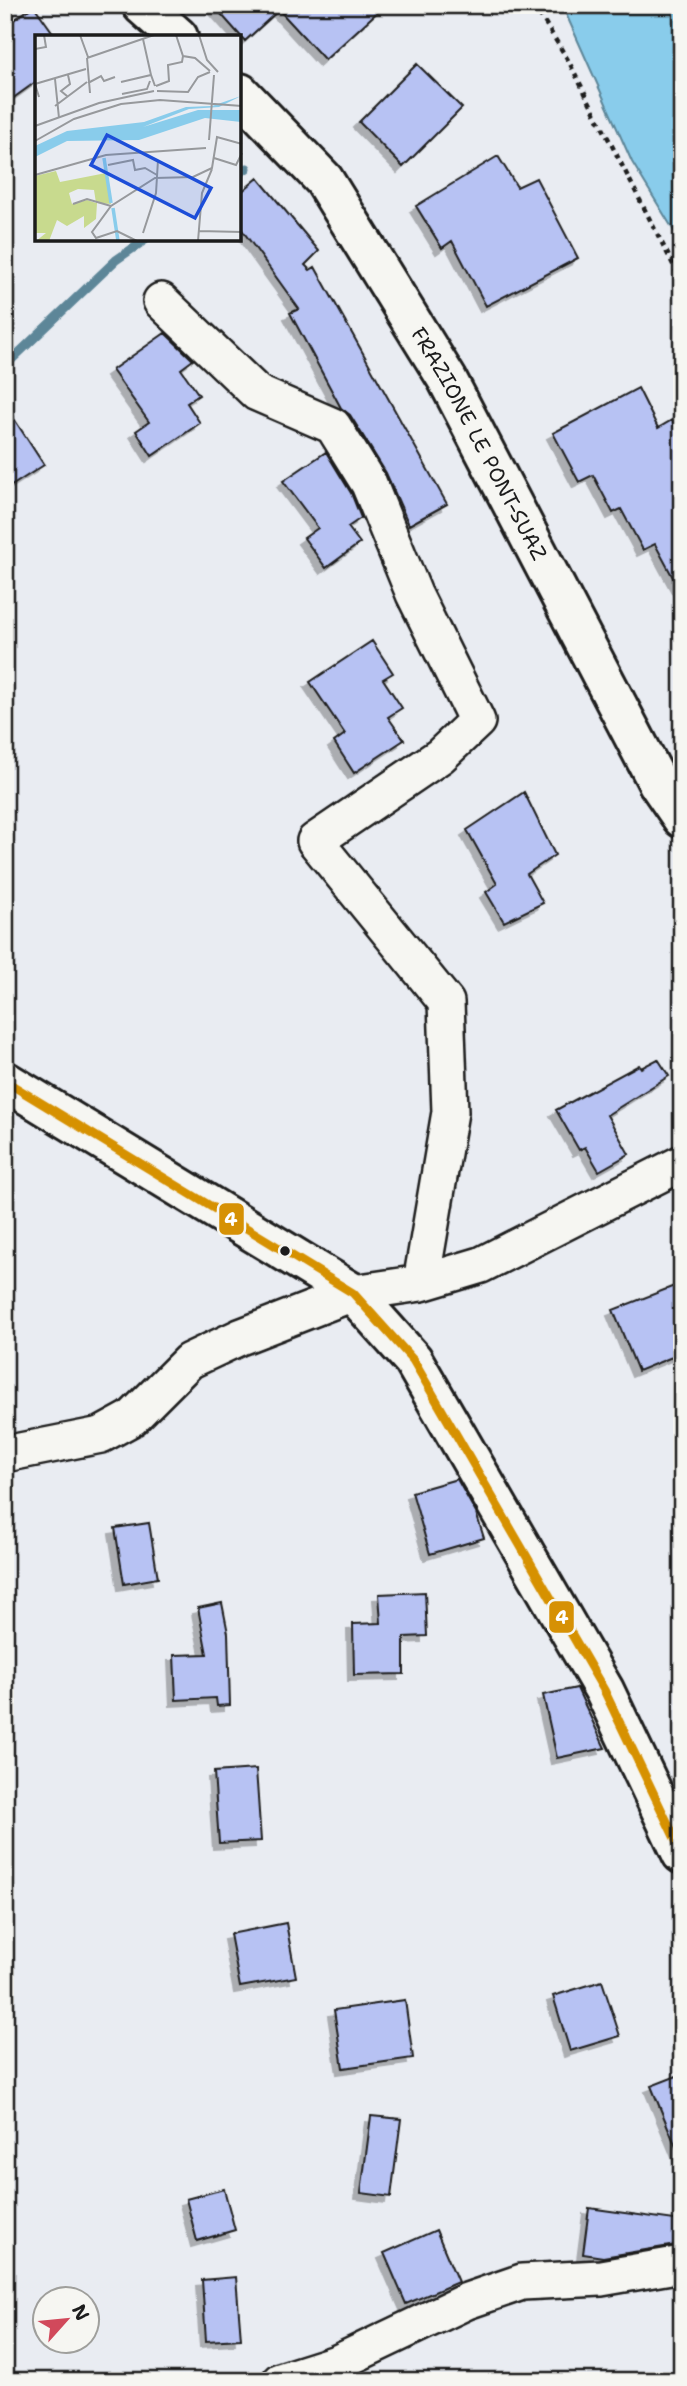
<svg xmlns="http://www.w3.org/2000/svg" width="687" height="2386" viewBox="0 0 687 2386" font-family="'Shantell Sans',sans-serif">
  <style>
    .water { fill: #89cceb; stroke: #5d8698; stroke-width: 2 }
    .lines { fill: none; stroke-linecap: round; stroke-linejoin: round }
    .stream { stroke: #5d8698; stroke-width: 9 }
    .building { fill: #b7c2f3; stroke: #1c1c1c; stroke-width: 2; filter: url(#shadow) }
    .minor-casing { stroke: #1c1c1c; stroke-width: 40 }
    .major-casing { stroke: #1c1c1c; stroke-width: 44 }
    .path { stroke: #1c1c1c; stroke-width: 4.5; stroke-dasharray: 5 5; stroke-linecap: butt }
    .minor { stroke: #f6f6f2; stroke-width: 35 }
    .major { stroke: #f6f6f2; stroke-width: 38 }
    .bus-1-casing { stroke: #f6f6f2; stroke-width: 14 }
    .bus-1 { stroke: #d69104; stroke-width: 9 }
    .bus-dot { fill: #1c1c1c; stroke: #f6f6f2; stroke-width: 2.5 }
    .labels { text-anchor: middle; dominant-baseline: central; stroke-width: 7; stroke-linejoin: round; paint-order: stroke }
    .street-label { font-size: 21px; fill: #1c1c1c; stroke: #f6f6f2 }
    .inset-river { fill: none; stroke: #89cceb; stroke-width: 3.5 }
    .inset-road { fill: none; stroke: #97999c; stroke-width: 2 }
    .view { fill: #1d4ed8; fill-opacity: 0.15; stroke: #1d4ed8; stroke-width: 3.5 }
    .inset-edge { fill: none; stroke: #1c1c1c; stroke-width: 3.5 }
    .line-badge { stroke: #f6f6f2; stroke-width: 2.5 }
    .badge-label { font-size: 19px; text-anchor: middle; font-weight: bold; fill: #fff }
  </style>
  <defs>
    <filter id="shadow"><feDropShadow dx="-6" dy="6" stdDeviation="0" flood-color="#0004"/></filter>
  </defs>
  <rect width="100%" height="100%" fill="#e9ecf2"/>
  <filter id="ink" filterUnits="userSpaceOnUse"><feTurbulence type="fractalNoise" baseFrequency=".0143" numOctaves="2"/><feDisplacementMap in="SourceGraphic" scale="14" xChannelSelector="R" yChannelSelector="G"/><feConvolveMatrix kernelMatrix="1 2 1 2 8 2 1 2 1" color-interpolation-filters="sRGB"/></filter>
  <g filter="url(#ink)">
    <path class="water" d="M562 5H682V244L632 162Z"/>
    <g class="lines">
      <path class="stream" d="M240 173 247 168
        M5 366 116 260 145 240"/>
    </g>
    <path class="building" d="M213 5H385L325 60 279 10 245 41Z
      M34 6 56 37H37V81L5 104V26Z
      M417 64 462 108 403 167 359 122Z
      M498 156 517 187 536 178 578 258 486 306 452 241 442 248 416 206Z
      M258 178 319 251 305 265 310 270 315 267 447 504 409 525 386 473 350 415 341 408 290 313 299 309 240 227V193Z
      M165 333 193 360 181 369 199 395 187 403 200 423 152 456 136 431 149 422 112 370Z
      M638 388 658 428 672 420 682 439V594L655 544 643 550 621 509 613 513 593 475 579 482 553 433Z
      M5 405 44 465 5 490Z
      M326 452 351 493 361 518 348 527 360 543 326 568 304 538 318 528 283 481Z
      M372 641 393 673 383 679 402 708 388 717 404 740 354 773 334 742 345 734 310 682Z
      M524 792 555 855 527 874 543 903 504 922 486 892 497 884 467 830Z
      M658 1059 669 1076 607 1115 629 1154 599 1171 585 1147 579 1150 556 1110 639 1065 641 1068Z
      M682 1283V1353L638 1371 613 1310Z
      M457 1479 476 1513 484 1538 430 1554 412 1492Z
      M149 1523 158 1578 124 1584 115 1528Z
      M425 1592 427 1636 404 1637V1674L354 1675 353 1624 381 1623 379 1594Z
      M222 1603 228 1633 230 1705 217 1706 216 1698 176 1700 174 1655 207 1654 198 1608Z
      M577 1688 605 1748 557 1758 543 1695Z
      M256 1769 261 1841 219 1843 214 1772Z
      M286 1923 296 1977 240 1987 230 1934Z
      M602 1981 620 2036 570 2051 553 1996Z
      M405 2000 413 2058 343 2068 334 2010Z
      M682 2074V2159H681L651 2086Z
      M371 2116 401 2119 391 2197 361 2193Z
      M224 2189 235 2230 197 2241 186 2199Z
      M589 2208 682 2221V2244L603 2257 583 2254Z
      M436 2230 458 2282 406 2304 384 2253Z
      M236 2277 241 2339 206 2341 202 2280Z"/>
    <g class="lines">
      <defs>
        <path id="minor" d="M161 301 257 393 333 426 369 484 414 594 477 721 440 756 315 841 446 1002 450 1112 421 1283
          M5 1454 101 1435 132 1418 189 1361 240 1337 353 1293 421 1283 481 1265 682 1163
          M280 2381 337 2363 467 2301 522 2282 601 2278 682 2264"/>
        <g id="major">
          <path d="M142 5 178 37"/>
          <path id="s1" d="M240 93 324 180 447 379 658 783 682 818"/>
          <path d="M5 1081 353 1293 413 1360 604 1690 682 1854"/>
        </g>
      </defs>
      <use href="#minor" class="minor-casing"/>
      <use href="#major" class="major-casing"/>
      <path class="path" d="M534 5 568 60 682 282"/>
      <use href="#minor" class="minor"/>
      <use href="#major" class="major"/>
      <defs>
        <path id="bus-1" d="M5 1081 353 1293 413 1360 604 1690 682 1853"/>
      </defs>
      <use href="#bus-1" class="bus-1-casing"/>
      <use href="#bus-1" class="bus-1"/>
    </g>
  </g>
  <circle class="bus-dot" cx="285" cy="1251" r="6"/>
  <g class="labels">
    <g class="street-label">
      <text stroke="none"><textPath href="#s1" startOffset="427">FRAZIONE LE PONT-SUAZ</textPath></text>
    </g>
  </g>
  <g transform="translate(35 35)">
    <rect width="206" height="206" fill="#e9ecf2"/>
    <path d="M21 136 25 147 71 138 76 169 62 168 61 184 49 193V181L32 191 22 185 14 206H1L11 198H0V141ZM43 154 59 155 61 168 52 165 37 169 34 158Z" fill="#c8da8e" fill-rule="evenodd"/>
    <path d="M206 61 184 72 154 74 108 92 163 75H206V87L170 83 104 105 32 106 0 122V111L32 96 109 87 151 72 177 71Z" fill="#89cceb"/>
    <path class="inset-river" d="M69 123 76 168M78 173 83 206"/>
    <path class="inset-road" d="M45 0 53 22M50 0H95M141 0 148 21 160 23 175 36M164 0 172 25 183 37M108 4 116 40M0 14 11 12 9 0M52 23 119 0M52 23 55 58M20 44 24 83M86 47 116 40 120 51M53 48 66 41 69 46 80 42M121 51 134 46 133 30 147 27 148 21M122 56 153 57 163 42 175 37M87 59 112 54 115 46M32 61 26 56 35 49 33 40M4 62 0 49 51 34M20 71 52 47M0 91 64 68 119 56M174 105 179 40M0 106 39 84 86 69 125 65 207 71M179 123 201 130 207 118M73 130 98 125 100 135 110 133 122 140M0 140 71 120 171 113M38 169 52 164 76 171M164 196 207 197M108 198 121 158 123 125M102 206 82 196 61 203 57 197 76 171 120 143 158 142 177 133 182 102 207 109M163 206 167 158 177 134"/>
    <path class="view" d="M72 100 176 153 160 183 56 130Z"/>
    <rect width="206" height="206" class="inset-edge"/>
  </g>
  <g class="line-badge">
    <rect x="218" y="1202" width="27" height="34" rx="7" fill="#d69104"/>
    <rect x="548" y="1600" width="27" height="34" rx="7" fill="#d69104"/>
  </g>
  <g class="badge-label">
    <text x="231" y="1226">4</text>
    <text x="562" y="1624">4</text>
  </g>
  <rect width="687" height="2386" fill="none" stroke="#f6f6f2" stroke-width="28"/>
  <rect x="14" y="14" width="659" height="2358" fill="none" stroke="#1c1c1c" stroke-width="2.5" filter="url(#ink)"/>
  <g transform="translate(66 2320) rotate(63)"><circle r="33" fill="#f6f6f2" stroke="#9f9f9c" stroke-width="2"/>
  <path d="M0-5L12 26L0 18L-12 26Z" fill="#d1495b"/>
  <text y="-10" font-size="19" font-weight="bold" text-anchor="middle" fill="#1c1c1c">N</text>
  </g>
</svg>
